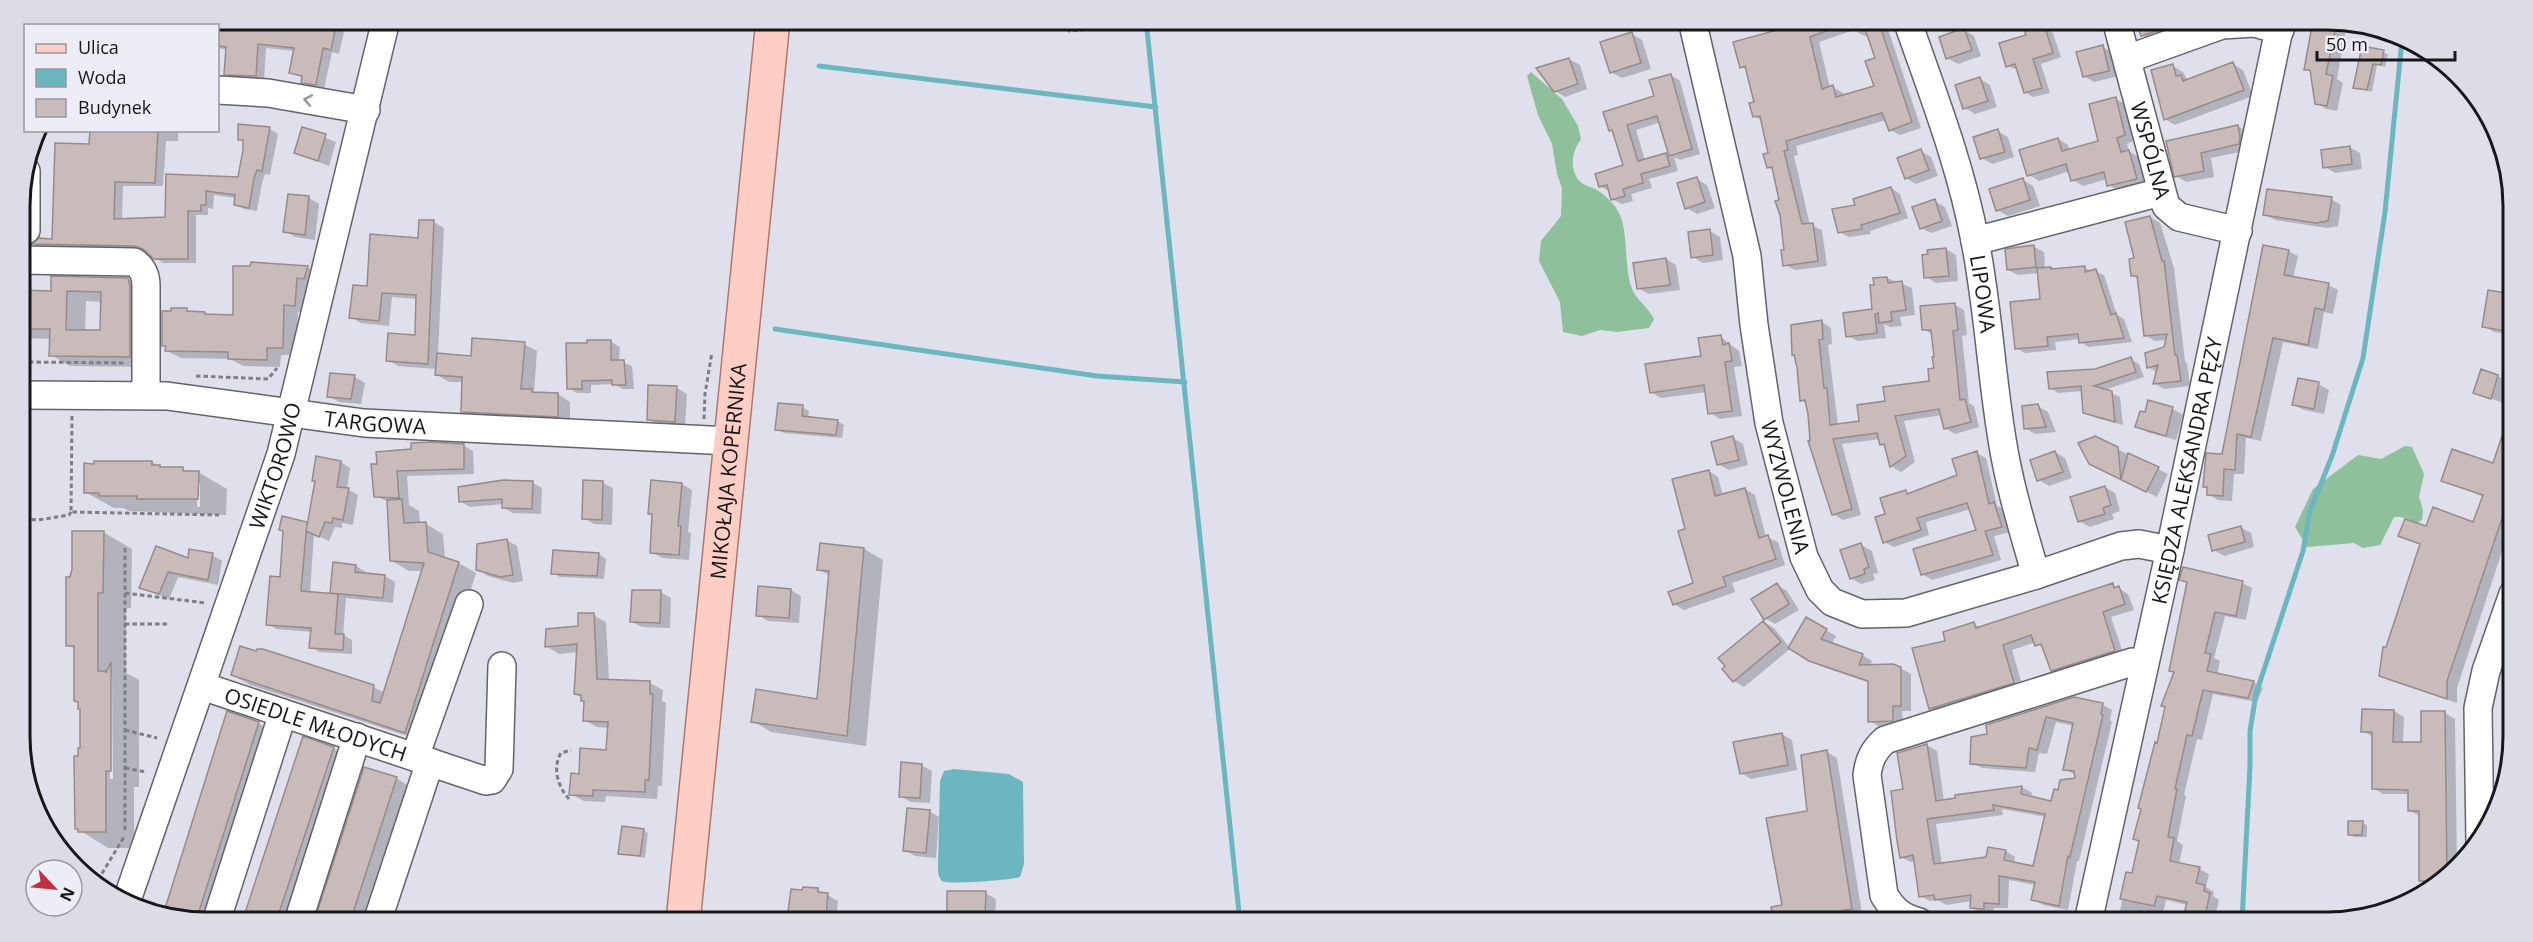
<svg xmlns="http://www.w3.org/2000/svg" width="2533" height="942" viewBox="0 0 2533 942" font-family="'Open Sans',sans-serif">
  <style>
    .forest { fill: #8dc09b }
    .water { fill: #6cb7bf }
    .shadow { fill: #0003; fill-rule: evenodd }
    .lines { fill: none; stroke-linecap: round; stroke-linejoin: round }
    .stream { stroke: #6cb7bf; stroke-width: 5 }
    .building { fill: #c8bbb9; stroke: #978b89; stroke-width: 1.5; fill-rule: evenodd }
    .minor-casing { stroke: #63636d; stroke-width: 30 }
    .major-casing { stroke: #ad786e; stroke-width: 36 }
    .path { stroke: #7e7e86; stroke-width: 3; stroke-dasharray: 4.5 3; stroke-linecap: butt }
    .minor { stroke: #fff; stroke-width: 27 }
    .major { stroke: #fecdc3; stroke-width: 33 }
    .oneway { stroke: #979798 }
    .labels { text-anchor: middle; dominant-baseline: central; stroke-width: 6; stroke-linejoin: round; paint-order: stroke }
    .street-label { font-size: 21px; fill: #17171b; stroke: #ededf8 }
    .rim { fill: none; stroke: #17171b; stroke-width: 3 }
  </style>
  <rect width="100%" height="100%" fill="#dfe0eb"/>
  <path class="forest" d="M1531 72 1562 99 1578 126 1581 139C1574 149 1570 161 1575 174 1580 187 1591 185 1600 192 1606 196 1616 206 1619 213 1628 229 1624 264 1631 286 1635 299 1648 307 1654 319L1649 328 1617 332 1600 330 1582 336 1563 332 1560 302 1539 261 1541 241 1561 216 1562 188 1557 174 1552 144 1538 115 1527 76Z
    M2405 446 2412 447 2424 474 2419 497 2423 510 2422 520 2417 523 2401 517H2394L2380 545 2363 548 2354 543 2307 547 2295 527 2313 489 2358 455 2381 459Z"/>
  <path class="water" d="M954 769 1009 774 1023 782 1024 864 1020 877C1011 880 948 885 942 881 938 877 938 872 938 867L940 781 944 771Z"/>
  <path class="shadow" d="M214 20H307L335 27 344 32 339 54 332 52 324 89 311 87 303 82V78L290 72 295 51 266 48 264 80 234 79 225 74 228 50 218 48V26H213Z
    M339 20H369L366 31 349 27Z
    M1791 20H1885L1921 128 1900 135 1890 130 1886 120 1796 146 1798 155 1794 156 1810 225 1822 230 1827 266 1795 270 1785 265 1786 251 1781 202 1774 171 1768 167 1769 154 1762 121 1754 116 1756 103 1747 70 1742 67 1783 30 1792 25ZM1857 29 1858 33 1870 38 1877 59 1876 87 1844 96 1843 93 1833 87 1830 88 1819 42Z
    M2022 20H2043L2046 29 2053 33 2061 57 2041 64 2050 93 2033 97 2025 92 2018 70 2007 66 2027 36Z
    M2068 20H2105L2106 23 2079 30 2069 24Z
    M2137 20H2166L2171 35 2152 41 2142 35Z
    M2314 20 2347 23 2337 79 2343 83 2337 111 2326 109 2316 103 2312 72 2306 69Z
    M1964 30 1974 36 1981 56 1958 64 1947 58Z
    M1632 34 1642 40 1651 69 1622 78 1611 72Z
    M2103 47 2113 53 2119 76 2094 82 2084 76Z
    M2363 48 2388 54 2385 67 2377 65 2372 92 2355 87Z
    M1569 59 1580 65 1587 89 1565 97 1555 91Z
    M2233 64 2243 70 2253 96 2175 125 2165 119 2173 66 2183 72 2188 81Z
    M1671 75 1680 81 1700 154 1680 160 1674 157 1678 171 1649 179 1652 188 1631 194 1633 201 1622 204 1612 199 1610 192 1600 186 1625 166 1615 133 1610 130 1656 97ZM1661 122 1671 158 1666 154 1645 160 1636 130Z
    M1980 79 1990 85 1997 107 1975 114 1965 108Z
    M2116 99 2127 105 2135 140 2127 144 2129 151 2139 157 2146 185 2119 191 2109 185 2107 179 2083 186 2073 180 2070 171 2039 181 2029 175 2058 139 2068 145 2069 150 2100 142Z
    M2238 126 2248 132 2249 150 2211 158 2214 177 2186 182 2176 176 2168 142Z
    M270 129 278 134 270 175 265 174 262 183 257 211 244 209 235 204 236 198 214 195 213 209 208 208V215H196V263H163L144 250 41 248 34 244 40 240H53L90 145 91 130H178V141H166L163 186H123L122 220 166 218 167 175 239 179 244 142 239 139Z
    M303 129 336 142 329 166 296 153Z
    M1997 131 2008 137 2014 157 1992 164 1982 158Z
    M2349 147 2360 153 2362 169 2335 173 2325 167Z
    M1921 151 1931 157 1938 176 1916 184 1906 178Z
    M1697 179 1707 185 1715 208 1697 214 1687 208Z
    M2023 180 2033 186 2040 206 2008 216 1997 210Z
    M1891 188 1900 194 1908 218 1870 231 1871 234 1849 237 1839 232 1857 206Z
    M289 196 309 198 319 204 315 240 295 237 285 231Z
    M2331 199 2341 205 2338 226 2327 228 2275 220 2265 214Z
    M1934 201 1945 207 1952 226 1931 233 1921 228Z
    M2150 217 2160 223 2174 268 2185 361 2187 363 2190 386 2164 389 2155 384 2158 373 2148 367 2165 348 2167 340 2155 341 2145 335 2139 279 2133 275 2136 259Z
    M434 222 444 228 438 355 472 357 524 344 537 351 534 392 558 394 570 402V423L475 418 463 411 464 382H449L437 375V369L398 366 388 360 417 337V299L392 297 389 326 361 323 351 317 368 288 420 239Z
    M1710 231 1720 237 1723 260 1703 263 1693 257Z
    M2033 246 2044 252 2045 269 2055 271 2084 268 2104 275 2117 315 2124 319 2132 342 2089 347 2080 342V339L2055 342 2056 350 2025 353 2016 348 2042 300 2039 273 2018 275 2008 270Z
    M1946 249 1956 255 1958 281 1936 283 1926 277 1930 255Z
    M2288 251 2298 256 2293 278 2328 285 2338 290 2333 314 2324 312 2318 349 2283 342 2261 441 2246 438 2244 474H2234L2232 501 2218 500 2208 494 2209 488 2205 486 2223 456Z
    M1666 259 1676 265 1680 290 1649 294 1638 288Z
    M307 267 321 275 309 313 298 312 296 355H281L280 367 243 366 230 359 181 358 167 351V347L163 345 187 310 210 316H235Z
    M1887 278 1912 288 1915 315 1900 317 1902 326 1890 327 1884 324 1886 338 1858 341 1848 336 1874 310Z
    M128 279 147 290 149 367 70 366 51 355V339L21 338 20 292H52ZM86 301 102 302V332L85 331Z
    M2511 295 2512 335 2494 332 2484 326Z
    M1955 305 1964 310 1967 335 1962 336 1969 403 1974 406 1979 427 1955 434 1945 428 1942 415 1904 421 1915 462 1901 472 1891 466 1886 447 1881 444 1880 439 1842 444 1861 515 1843 520 1833 514 1811 441 1806 403 1801 400 1796 356 1793 355 1822 322 1831 328 1832 344 1828 345 1838 425 1861 422 1887 402 1931 382 1935 370 1933 335 1924 329Z
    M1721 337 1739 351 1742 366 1734 367 1742 416 1720 419 1710 413 1707 392 1661 398 1651 392 1702 357Z
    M611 342 620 347 619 361 632 366 634 389H623L614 384 591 385V393H577L569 388Z
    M2131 359 2139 364 2144 377 2104 390 2120 397 2123 425 2093 417 2085 412 2083 391 2058 393 2050 388Z
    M2482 371 2512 381 2513 407 2475 392Z
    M355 377 365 383 361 404 339 402 329 396Z
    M2318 384 2329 390 2324 414 2304 410 2294 405Z
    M677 388 687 394 685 427 659 425 648 419Z
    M2149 402 2173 409 2183 415 2176 440 2147 432 2137 426 2146 414Z
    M2038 406 2048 412 2056 432 2035 434 2025 428Z
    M802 407 809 411 808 419 837 421 844 425 842 438 784 433 777 429Z
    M2513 411V518L2457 688V703L2391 681 2381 675 2386 649 2422 545 2400 535 2427 528 2474 524 2484 497 2443 480 2493 465Z
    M1733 438 1743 444 1748 465 1729 470 1718 464Z
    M463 445 473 451 474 474 407 476 409 505 419 511 420 524H426L443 534 445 559 459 563 476 573 423 741 250 685 233 675 373 687 385 693 423 571H409L392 561 389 502 375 496 373 465Z
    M2117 449 2168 474 2157 497 2101 469Z
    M2055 452 2065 458 2072 478 2049 486 2039 480Z
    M1976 453 1986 458 1997 506 2003 509 2010 532 1994 536 2001 560 1932 580 1922 574 1977 531 1971 509 1926 522 1929 535 1894 547 1884 542 1887 515 1906 492 1909 494 1959 476Z
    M152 462 164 468 182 469 189 472H198L227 489 226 515 129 511 124 508H114L85 492ZM197 483H200V507H197Z
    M341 462 350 468 347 489 358 495 353 525 342 523V528L335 527 329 541 314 534 310 593 338 596 332 592 356 566 366 572V575L385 576 395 582 393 603 346 598 343 635 352 640V654L319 652 311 647 312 632 276 629 268 624 281 578 306 523 309 525Z
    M1709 471 1718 477 1723 496 1745 489 1755 495 1766 537 1778 542 1785 565 1732 583 1735 592 1684 610 1674 604 1695 584 1687 530Z
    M652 481 682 484 692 490 688 532 691 533 689 560 662 558 652 552 654 516 649 513Z
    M533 483 542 488 541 514 513 513 504 508V504L470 507 460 501Z
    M603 483 613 488 612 525 594 524 583 518Z
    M2105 487 2115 493 2120 511 2112 514 2114 519 2090 527 2079 521Z
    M2240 527 2251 533 2254 547 2224 556 2214 550Z
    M103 532 132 549 131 608H126V673L139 680V787H134V848H108L76 828 82 710 79 703 76 701V649L68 645 71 578ZM109 677H112L113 779H110Z
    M506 540 517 546 523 581 513 583 488 576 477 569Z
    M821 545 864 549 883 560 866 746 771 732 753 721 818 700 830 576 819 569Z
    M1861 545 1872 551 1878 573 1873 574 1875 580 1861 584 1851 578Z
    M157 548 189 560 212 555 222 561 218 585 178 577 169 599 141 588Z
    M599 554 606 559 604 579 560 577 552 573Z
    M2181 580 2242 583 2252 588 2246 620 2225 616 2214 658 2220 661 2217 675 2253 682 2263 688 2257 702 2213 694 2202 740 2197 739 2184 795 2186 796 2177 841 2183 845 2179 864 2199 869 2209 874 2206 887 2214 892 2213 896 2219 900 2214 922H2184L2188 905 2166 900 2161 922H2118L2127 874 2134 875 2158 745 2175 673 2170 670 2188 584Z
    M1777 585 1787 591 1799 610 1775 624 1765 618Z
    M2112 585 2128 594 2134 610 2111 617 2124 656 2062 676 2052 670 2045 650 2036 642 2012 650 2023 688 1940 714 1931 708 1947 642 1974 624 1981 628Z
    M760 588 791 590 801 596 799 623 768 621 758 615Z
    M661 592 671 598 670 628 642 627 632 622Z
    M593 615 606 622 609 681 650 683 663 690 662 701 666 703 662 786H658L657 799 606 796 605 802 584 801 571 794 581 775 607 751 609 728 597 727 584 720 585 702 576 693 579 652 559 654 546 646 580 627Z
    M1807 619 1836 636 1831 645 1862 655 1872 661 1870 667 1900 668 1911 674V711H1902L1903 726 1880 727 1870 721V683L1820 666 1791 648 1744 687 1734 681 1764 622 1774 628 1790 648Z
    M2103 705 2112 710 2110 720 2112 722 2079 861H2077L2068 910 2043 905 2033 899 2036 885 2009 880 2008 908H1994L1993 914 1981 913 1971 907 1972 901 1946 905 1938 900 1930 901 1920 896 1916 861 1911 862 1901 857 1904 790 1927 745 1937 751 1944 801 1957 799V797L2022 787 2032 793 2031 798 2052 803 2059 792 2076 779V775L2064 769 2074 726 2056 722 2047 754 2039 753 2035 772 1982 768 1972 763 1988 736 1987 726ZM2002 809 2046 817 2034 867 2014 864 2015 857 2006 851 1988 859 1942 865 1936 824 2003 815Z
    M2506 710H2513L2514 736 2508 769Z
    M2394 711 2404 717 2403 743H2423L2445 713 2455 719 2457 867 2437 886H2430L2420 880V816L2409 810V794H2383L2373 788V737L2362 731Z
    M228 713 258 723 279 735 206 922 165 916Z
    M1782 734 1792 740 1797 770 1751 779 1741 773Z
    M304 738 333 748 354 760 301 922H243Z
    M1827 752 1837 758 1862 914 1816 922H1777L1783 906Z
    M921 765 932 771 930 803 911 802 900 796Z
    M365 768 396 778 417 791 374 922H315Z
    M929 811 939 817 936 858 915 856 905 850Z
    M2362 823 2367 825V837H2354L2349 834Z
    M643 830 648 833 645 858 620 853Z
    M818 890 838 901 836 922H811L790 912Z
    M985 893 996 899 995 920 959 919 948 913Z
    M2391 910 2387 912 2377 914V911Z"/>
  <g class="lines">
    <path class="stream" d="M1146 20 1240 922
      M819 66 1156 107
      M775 329 1097 376 1185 382
      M2242 922 2250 766V731L2256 694 2303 551 2310 511 2332 456 2363 358 2385 212 2402 40"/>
  </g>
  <path class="building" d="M286 20H306L336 26 331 50 323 48 316 85 301 83 302 76 289 73 294 48 258 44 256 76 224 75 226 47 218 46V25L273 30V28H284Z
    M1789 20H1853V21L1810 37 1822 89 1833 85 1836 97 1874 86 1865 61 1875 58 1862 20H1878L1912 122 1889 131 1882 113 1786 141 1788 150 1784 151 1802 224 1813 223 1818 261 1783 266 1781 250H1784L1780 215 1775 201 1779 200 1772 167 1767 168 1763 154 1768 153 1760 116 1753 117 1749 103 1754 102 1745 66 1740 68 1733 42 1781 29 1780 27 1790 24Z
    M2021 20H2037L2039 28 2045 27 2053 53 2033 59 2042 88 2024 93 2015 64 2006 67 1999 43 2026 35Z
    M2135 20H2183V22L2141 36Z
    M2313 20 2337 21 2326 74 2333 76 2327 106 2315 104 2310 70H2304Z
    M1964 28 1972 50 1946 59 1939 37Z
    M1632 32 1641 63 1610 73 1600 42Z
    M2103 45 2109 71 2083 77 2076 52Z
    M2362 46 2384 50 2381 65 2373 64 2367 90 2353 88Z
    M1569 58 1578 84 1554 92 1536 68Z
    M2233 62 2244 90 2164 120 2151 70 2173 64 2176 76 2181 75 2183 81Z
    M1671 74 1692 149 1669 156 1657 116 1627 125 1638 161 1666 153 1670 166 1641 174 1643 183 1623 189 1625 196 1611 200 1607 185 1599 187 1595 174 1623 165 1612 130 1609 131 1603 112 1654 96 1649 80Z
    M1980 77 1988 101 1963 109 1955 85Z
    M2116 97 2125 135 2117 138 2121 152 2129 150 2137 179 2107 186 2104 172 2071 181 2066 164 2027 176 2019 150 2058 138 2062 151 2098 141 2089 104Z
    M238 124 270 127 262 171 257 170 254 178 249 208 234 205 235 195 206 191V205H201V211H188V259H154L143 249 134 246 31 244 39 238 52 239 55 143 89 144 90 130H158L155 183 115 182 114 219 165 217 166 174 238 177 243 150V140H238Z
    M2238 125 2240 137 2239 144 2201 153 2204 171 2174 177 2166 141Z
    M302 127 326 134 318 161 294 153Z
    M1998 129 2005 152 1980 159 1973 137Z
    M2350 146 2352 164 2323 168 2321 150Z
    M1921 149 1929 170 1905 179 1897 158Z
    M1697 177 1705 202 1685 209 1677 183Z
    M2023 178 2030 200 1996 211 1989 189Z
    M1891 187 1900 213 1861 225 1862 229 1838 233 1832 209 1855 205 1853 199Z
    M2267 189 2332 197 2328 221 2316 223 2263 215Z
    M288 194 309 196 305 235 283 232Z
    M1935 199 1942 221 1920 229 1912 207Z
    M2150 216 2162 261H2164L2175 355H2177L2181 381 2153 384 2158 365 2147 368 2145 353 2164 347 2167 334 2144 336 2137 276H2131L2129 259 2134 258 2125 222Z
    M419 220H434L428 364 386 361 388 333 415 335 416 295 382 293 379 321 349 318 353 285 367 286 370 234 418 238Z
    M1710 229 1713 255 1691 258 1688 232Z
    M2034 245 2036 267 2007 270 2005 249Z
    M2263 245 2289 250 2284 275 2329 283 2324 310 2315 308 2308 345 2273 338 2251 437 2237 434 2235 470 2224 469 2223 496 2207 495V487H2203L2206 453 2222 454Z
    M1946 248 1949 276 1924 278 1922 255 1928 254 1927 250Z
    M1666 258 1670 285 1637 289 1633 263Z
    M251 262 308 266 304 279 297 278 295 306 284 305 283 348H267V360L228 359V352L165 351 166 346H162V311H171V308H187V311L205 312V314L233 315V266H250Z
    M2085 266V272L2096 269 2111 315 2116 313 2124 338 2079 343 2078 334 2047 337 2048 346 2015 349 2010 302 2040 299 2037 268 2051 267V269Z
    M51 276 128 278 130 286V357L49 356 50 329H21L20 290 51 291ZM67 291 101 292 100 330H66Z
    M1887 277 1888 283 1902 281 1906 310 1891 312 1892 321 1879 323 1878 313 1875 314 1877 333 1846 337 1843 313 1872 309 1870 285H1874L1873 278Z
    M2488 290 2512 294 2505 331 2482 327Z
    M1955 303 1958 330 1953 331 1960 400 1965 399 1971 422 1944 429 1939 409 1895 416 1906 456 1890 467 1884 444 1880 445 1877 433 1833 439 1852 509 1832 515 1808 441 1810 440 1808 414 1805 400 1800 401 1797 367 1794 355H1792L1791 325 1822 320 1823 339 1819 340 1824 388H1827L1830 425 1859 421 1857 405 1885 401 1883 387 1929 381 1928 369 1934 368 1932 357H1934L1931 330H1922L1920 306Z
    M1721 335 1723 345 1729 343 1732 361 1725 362 1732 411 1708 414 1704 385 1650 393 1645 364 1701 356 1698 338Z
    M472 338 525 342 521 389H532V392L558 393V417L461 412 462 377 435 375 437 353 471 356Z
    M587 340H611V360H624L626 385H612V380L582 381V389H567L566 343H587Z
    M2131 357 2136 372 2094 386 2112 391 2115 422 2083 413 2081 386 2049 389 2047 372 2095 369Z
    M2481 369 2498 375 2491 399 2473 393Z
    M330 373 355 375 351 399 327 397Z
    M2298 378 2319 382 2314 409 2292 405Z
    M648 385 677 386 675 422 647 420Z
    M2148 400 2173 407 2166 436 2135 427 2140 411 2145 412Z
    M778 403 803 405 802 416 838 420 836 435 775 430Z
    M2038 404 2046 427 2024 429 2022 406Z
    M2510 412H2513V486L2447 681V699L2379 676 2383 647H2386L2420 544 2398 536 2405 519 2426 526 2433 507 2473 522 2483 495 2441 481 2452 449 2493 463Z
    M1733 436 1739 460 1717 465 1711 442Z
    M2095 436 2118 447 2121 480 2128 453 2159 467 2146 492 2089 464 2078 443Z
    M432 442 464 444V469L397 471 399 498 374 497 371 464H377L376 452 411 449V443Z
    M1977 451 1989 504 1994 502 2002 527 1985 531 1993 555 1921 575 1913 549 1976 530 1967 503 1917 518 1921 530 1883 543 1875 517 1885 514 1880 498 1906 490 1907 494 1957 475 1952 459Z
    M2055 451 2063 472 2037 481 2030 460Z
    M316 456 341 461 337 487 349 488 343 520 333 518 332 523 325 522 319 537 306 531 315 481H312Z
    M94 461H152V465H160V467H183V471H199L198 499H137V496H99V493H84V463L94 464Z
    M1709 470 1715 496 1745 488 1759 538 1768 535 1776 559 1723 577 1726 586 1673 605 1668 592 1693 583 1678 531 1685 529 1672 479Z
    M503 480 533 481 532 509 502 508V499L459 502 458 487Z
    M583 480 603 481 602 520 582 519Z
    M651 480 682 483 678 526H681L679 555 650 553 652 514H648Z
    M2105 486 2111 505 2103 508 2105 514 2078 522 2070 497Z
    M402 499 404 523 426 522 428 552 459 562 405 733 231 675 240 646 256 651 257 649H263L374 685 372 701 380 703 424 563 390 561 387 500Z
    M282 516 307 522 301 591 338 594 335 634H344L343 650 309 648 311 628 266 625 270 576 280 577 283 531 279 530Z
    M2241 526 2245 542 2212 551 2208 535Z
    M72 531H104L103 593H98V671H106V673L111 662V771H106V832H78V829H75L74 756H78V748H80V709H78V702L74 701V646H66V577H70L72 569Z
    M507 539 513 575 500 577 476 570 477 544Z
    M820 543 864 548 847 736 751 722 756 689 817 699 829 571 817 570Z
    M1861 543 1869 567 1864 569 1865 574 1850 579 1840 550Z
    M156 546 188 558 189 549 213 553 208 580 168 572 159 594 139 588Z
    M553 550 599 553 597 576 551 574Z
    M333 562 356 565 355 572 385 575 383 598 330 593Z
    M2183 567 2243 581 2236 616 2215 612 2205 653 2211 654 2207 671 2254 681 2248 698 2203 690 2192 736 2187 735 2175 789H2177L2168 837 2174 838 2170 861 2200 867 2196 883 2205 885 2204 891 2210 893 2204 922H2182L2187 902 2157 896 2154 906 2120 899 2126 872 2132 873 2139 841 2133 839 2141 809 2138 808 2155 742 2157 743 2165 707 2161 706 2174 672 2169 671 2187 582 2179 580Z
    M1777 583 1789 604 1764 620 1751 599Z
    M2113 583 2114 588 2119 586 2125 604 2103 612 2115 651 2051 671 2041 644 2035 646 2031 635 2003 645 2014 683 1929 709 1912 648 1945 641 1943 632 1974 622 1976 628Z
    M758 586 791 589 789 618 756 616Z
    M632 590H661L660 623 630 622Z
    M578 613H594L597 679 650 681V694H653L649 780H645V792L593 790V796L569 795 571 773 579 774 580 748 606 750 608 722 583 721 584 701H581V695L574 694 577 644 545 647 546 629 578 626Z
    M1806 617 1827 629 1821 639 1863 654 1859 665 1893 664 1901 667V706H1893V721L1868 722V681L1809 661 1788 648Z
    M1763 621 1781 642 1733 682 1722 669 1725 666 1718 658Z
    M2074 697 2103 703 2101 714 2103 715 2070 857 2068 856 2059 906 2031 900 2035 882 1999 876V904L1984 903V909L1970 908 1971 895 1935 900 1934 895 1919 897 1913 855 1900 858 1897 841 1891 791 1903 789 1897 753 1927 744 1936 801 1955 798V795L2022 786 2021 794 2051 801 2054 789 2058 790 2060 780 2075 778 2074 771 2063 770 2073 723 2046 717 2037 750 2029 748 2026 768 1970 764 1971 737 1987 734 1986 725ZM1993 805 2045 814 2033 866 2004 860 2006 850 1988 847 1986 857 1934 864 1927 819 1994 810Z
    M2362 709 2394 710 2393 742H2421V711H2445L2447 877 2443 881H2419V811H2408V790L2372 789V732H2361Z
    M227 711 259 722 196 921 163 915Z
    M1782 733 1788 765 1740 774 1733 742Z
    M303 736 334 747 276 922H242Z
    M1827 750 1852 909 1802 918V922H1774L1771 907 1782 905 1766 818 1807 811 1801 755Z
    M901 762 922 764 920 798 899 797Z
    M364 767 397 777 350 922H314Z
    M907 808 930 810 926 853 903 851Z
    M2348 821H2363L2362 835H2348Z
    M622 826 644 829 640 856 618 854Z
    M803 887 818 888V892L828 893 826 917 815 915V919L799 917 800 914 788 912 791 889 802 890Z
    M947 891H986L985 914H947Z"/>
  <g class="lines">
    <defs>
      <g id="minor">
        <path id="s1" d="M1692 20 1747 256 1754 325 1769 423 1804 557 1820 590 1832 602 1862 614 1906 613 2036 575 2121 546 2139 544 2170 550"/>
        <path id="s2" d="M1907 20C1932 92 1961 165 1975 241 1988 306 1991 373 2002 439 2009 485 2023 530 2036 575"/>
        <path id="s3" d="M2116 20 2166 206 2179 217 2238 231"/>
        <path d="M2127 59 2222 25 2254 23 2280 30"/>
        <path d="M218 90 268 93 366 110"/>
        <path d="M26 171V230"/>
        <path d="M1975 241 2161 192"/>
        <path d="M20 260 134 262C143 268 146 275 146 286V395"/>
        <path id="s4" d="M21 395 167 396 364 423 730 441"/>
        <path id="s5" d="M202 686 486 781 492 780 499 769 502 666"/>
        <path d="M415 757 469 604"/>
        <path d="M2480 842 2478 708 2486 671 2513 594"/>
        <path id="s6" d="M127 900 281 454 386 20"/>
        <path d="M216 922 283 713"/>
        <path d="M298 922 357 737"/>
        <path d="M377 922 430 762"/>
        <path d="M1919 922C1901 917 1893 910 1884 895L1867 775C1869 760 1873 751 1885 740L2132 662 2144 664"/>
        <path id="s7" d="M2088 922 2170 550 2281 20"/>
      </g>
      <g id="major">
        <path id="s8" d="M683 922 773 20"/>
      </g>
    </defs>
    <use href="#minor" class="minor-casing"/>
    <use href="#major" class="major-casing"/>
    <path class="path" d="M1068 20 1069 31 1091 29
      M21 352 27 353V362
      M26 375 27 362 125 363
      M196 376 268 379 277 368
      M72 416 71 512 219 515
      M704 419 705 394 712 352
      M24 519 38 520 69 515 71 512
      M125 548V831
      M125 593 206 603
      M125 624H168
      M125 730 157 738
      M125 768 146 772
      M569 799C558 787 552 768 561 753L571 750
      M98 880 124 837"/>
    <use href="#minor" class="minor"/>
    <use href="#major" class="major"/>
  </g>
  <defs><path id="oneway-chevron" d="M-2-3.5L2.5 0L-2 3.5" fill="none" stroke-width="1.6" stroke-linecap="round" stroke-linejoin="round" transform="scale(1.5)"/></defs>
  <use class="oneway" href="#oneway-chevron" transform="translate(308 100) rotate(-170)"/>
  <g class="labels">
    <g class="street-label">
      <text stroke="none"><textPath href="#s3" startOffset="135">WSPÓLNA</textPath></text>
      <text stroke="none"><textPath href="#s2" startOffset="285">LIPOWA</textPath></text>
      <text stroke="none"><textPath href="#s4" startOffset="356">TARGOWA</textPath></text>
      <text stroke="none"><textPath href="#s6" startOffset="459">WIKTOROWO</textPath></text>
      <text stroke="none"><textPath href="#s8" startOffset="453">MIKOŁAJA KOPERNIKA</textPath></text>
      <text stroke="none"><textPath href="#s7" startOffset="462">KSIĘDZA ALEKSANDRA PĘZY</textPath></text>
      <text stroke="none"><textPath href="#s1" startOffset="477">WYZWOLENIA</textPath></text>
      <text stroke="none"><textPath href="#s5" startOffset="120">OSIEDLE MŁODYCH</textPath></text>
    </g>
  </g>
  <path d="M0 0H2533V942H0ZM206 30H2327A176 176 0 0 1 2503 206V736A176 176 0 0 1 2327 912H206A176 176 0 0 1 30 736V206A176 176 0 0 1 206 30Z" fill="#dcdce6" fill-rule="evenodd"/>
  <path class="rim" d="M206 30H2327A176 176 0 0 1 2503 206V736A176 176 0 0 1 2327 912H206A176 176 0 0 1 30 736V206A176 176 0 0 1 206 30Z"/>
  <rect x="24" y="24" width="195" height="108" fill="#ededf8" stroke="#9797a0" stroke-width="1.5"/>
  <rect x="36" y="44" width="30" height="9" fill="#fecdc3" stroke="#9797a0" stroke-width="1.5"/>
  <text x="78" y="54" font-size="18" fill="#17171b">Ulica</text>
  <rect x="36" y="69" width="30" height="18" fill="#6cb7bf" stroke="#9797a0" stroke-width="1.5"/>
  <text x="78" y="84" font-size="18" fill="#17171b">Woda</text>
  <rect x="36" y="99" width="30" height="18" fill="#c8bbb9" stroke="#9797a0" stroke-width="1.5"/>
  <text x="78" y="114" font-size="18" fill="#17171b">Budynek</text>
  <g transform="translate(54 888) rotate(116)"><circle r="28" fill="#ededf8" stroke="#9797a0" stroke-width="1.5"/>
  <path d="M0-4.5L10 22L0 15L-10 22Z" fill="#c0303f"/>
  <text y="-9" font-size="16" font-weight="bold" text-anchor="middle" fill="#17171b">N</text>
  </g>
  <path d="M2317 51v9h138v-9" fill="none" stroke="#17171b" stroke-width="3"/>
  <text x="2326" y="51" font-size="18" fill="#17171b" stroke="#ededf8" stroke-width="4.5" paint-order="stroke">50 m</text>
</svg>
